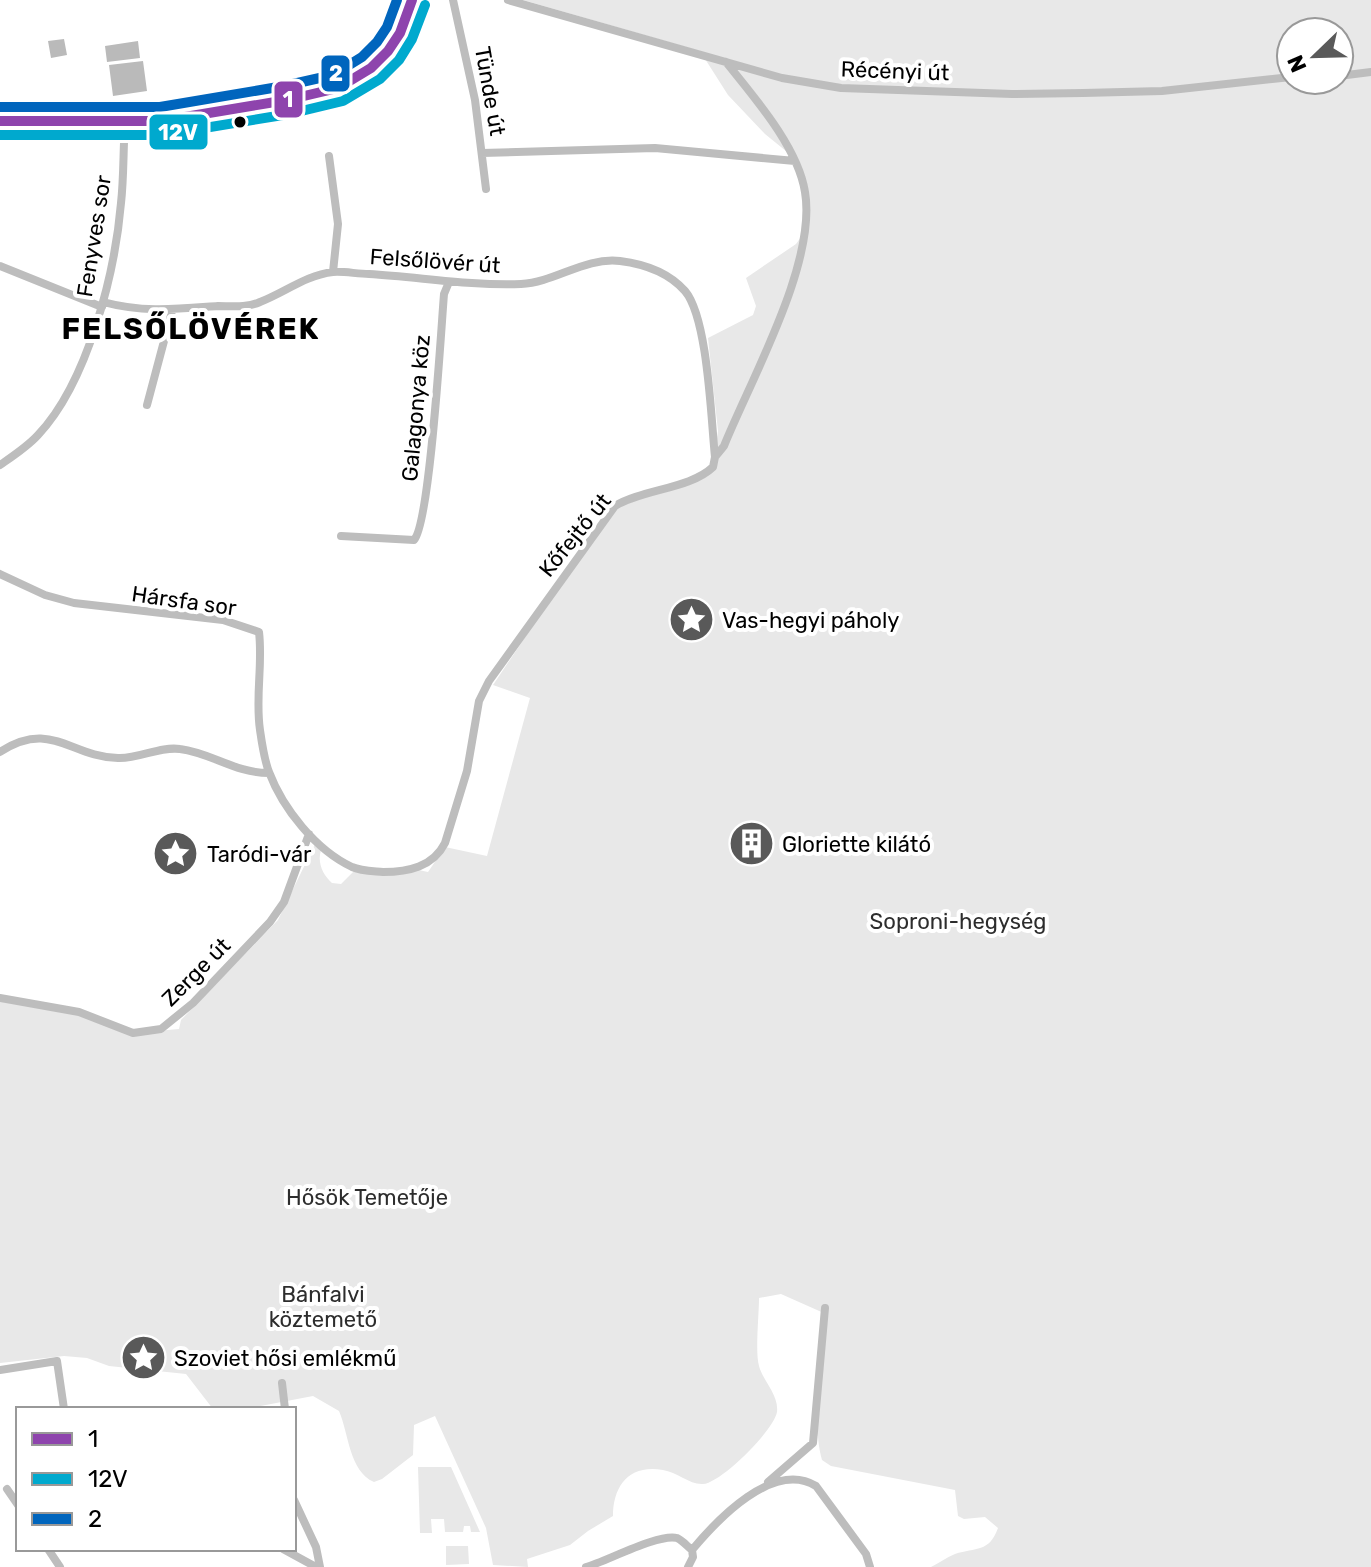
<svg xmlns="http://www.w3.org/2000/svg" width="1371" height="1567" viewBox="0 0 1371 1567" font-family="Rubik,sans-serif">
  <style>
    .green { fill: #e8e8e8; fill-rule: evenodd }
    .water { fill: #bababa }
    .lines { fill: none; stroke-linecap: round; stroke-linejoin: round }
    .minor { stroke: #bdbdbd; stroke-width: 8 }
    .bus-1-casing { stroke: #fff; stroke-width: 16 }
    .bus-2-casing { stroke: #fff; stroke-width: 16 }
    .bus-3-casing { stroke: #fff; stroke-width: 16 }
    .bus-1 { stroke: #8e44ad; stroke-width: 10 }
    .bus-2 { stroke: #00a9ce; stroke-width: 10 }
    .bus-3 { stroke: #0065bd; stroke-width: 10 }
    .bus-dot { fill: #000; stroke: #fff; stroke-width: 3 }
    .labels { text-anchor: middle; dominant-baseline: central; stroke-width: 8; stroke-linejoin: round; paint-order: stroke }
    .street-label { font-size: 22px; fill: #000; stroke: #fff }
    .poi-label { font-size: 22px; fill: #000; stroke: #fff; text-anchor: start }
    .park-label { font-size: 22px; fill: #2d2d2d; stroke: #fff }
    .district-label { font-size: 30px; font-weight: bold; letter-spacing: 2px; fill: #000; stroke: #fff }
    .line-badge { stroke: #fff; stroke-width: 3 }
    .badge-label { font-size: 22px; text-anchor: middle; font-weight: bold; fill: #fff }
  </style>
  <rect width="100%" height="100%" fill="#fff"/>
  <path class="green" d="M523 0H1371V1567H931C939 1563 947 1557 955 1554 976 1547 989 1553 998 1528L985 1517 964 1519 958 1516 955 1490 831 1466 822 1460C811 1423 822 1353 826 1314L781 1294 759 1298C759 1315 755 1352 759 1366 763 1381 779 1395 777 1412 774 1430 721 1483 703 1484 690 1485 677 1472 663 1470 629 1464 613 1486 613 1516L588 1531 570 1545 527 1559 528 1567 493 1565 486 1528 435 1416 414 1425 413 1455 382 1479 374 1482C349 1471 349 1434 339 1411L313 1396 245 1409H213L186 1374 109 1366 87 1358 64 1356 0 1363V998L75 1010 134 1033 179 1029 181 1020 278 920 315 844 321 850C317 863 323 875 332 883L341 884 355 870 414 869 428 872 445 847 487 856 530 698 493 685 610 511 713 467 718 431 708 338 753 315 756 306 746 278 796 244 809 226V192L797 160 765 134 728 95 700 51ZM1291 32H1339V80H1291Z
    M418 1467H451L480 1532H471L470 1526H464L463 1532H445L444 1519H431L432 1533H420Z
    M468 1546 469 1564 446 1565V1546Z"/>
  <path class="water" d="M64 39 67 55 51 58 48 41Z
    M138 41 140 58 107 62 105 46Z
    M143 61 147 91 113 96 109 65Z"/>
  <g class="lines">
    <path class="minor" d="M453 0 475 100 486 189
      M508 0 782 78 841 88 1012 94 1083 93 1162 91 1291 77
      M1339 76 1371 72
      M0 121H161L287 100 338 88 371 68 388 51 400 33 412 0
      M482 153 655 148 795 161
      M329 156 338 224 333 272
      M0 266 102 307
      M103 302C144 313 177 309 218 306 231 306 247 308 260 302 284 293 306 275 333 272 344 271 357 274 369 274 420 277 470 286 521 284 556 282 584 257 620 261 644 264 669 273 685 291 708 318 711 420 715 457
      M147 405 172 311
      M0 465C13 456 27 447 38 435 88 382 115 273 121 203 124 176 123 150 125 123
      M341 536 414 540C430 523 441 330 444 294L449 282
      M0 574 45 595 74 603 223 620 259 632C263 665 255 697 260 730 262 744 264 759 269 772 283 809 316 850 352 867 361 871 373 871 383 872 408 872 433 867 445 843L467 771 479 701 489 681 615 506C643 489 690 489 713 467L715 457 724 446C751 379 817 263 805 192 798 147 754 97 726 62
      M0 752C51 719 70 757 118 758 139 759 160 746 180 749 212 753 235 773 269 773
      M0 998 79 1012 133 1033 161 1029 193 1003 270 922 284 902 309 834
      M0 1370 57 1361 64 1409
      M282 1383 285 1409
      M768 1482 813 1443 825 1308
      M7 1489 18 1505
      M294 1500 316 1547 320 1567
      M48 1549 60 1567
      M283 1549 316 1567
      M586 1567C605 1562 659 1533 677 1538 682 1540 687 1546 692 1550
      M688 1567 693 1557 692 1550C717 1520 773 1460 816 1486L866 1554 870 1567"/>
    <defs>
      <path id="bus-1" d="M0 121H161L287 100 338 88 371 68 388 51 400 33 412 0"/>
      <path id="bus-2" d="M0 135H162L289 114 343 101 380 79 399 60 412 39 425 5"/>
      <path id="bus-3" d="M0 107H160L284 86 333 75 362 57 377 42 387 27 397 0"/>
    </defs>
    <use href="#bus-1" class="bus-1-casing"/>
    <use href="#bus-2" class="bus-2-casing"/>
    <use href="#bus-3" class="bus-3-casing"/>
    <use href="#bus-1" class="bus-1"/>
    <use href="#bus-2" class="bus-2"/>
    <use href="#bus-3" class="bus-3"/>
  </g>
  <defs>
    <symbol id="sight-disc" viewBox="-11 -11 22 22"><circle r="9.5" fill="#595959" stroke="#fff"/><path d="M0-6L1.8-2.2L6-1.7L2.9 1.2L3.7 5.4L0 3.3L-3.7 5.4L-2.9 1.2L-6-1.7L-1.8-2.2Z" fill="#fff"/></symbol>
    <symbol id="building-disc" viewBox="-11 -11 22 22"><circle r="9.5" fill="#595959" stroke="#fff"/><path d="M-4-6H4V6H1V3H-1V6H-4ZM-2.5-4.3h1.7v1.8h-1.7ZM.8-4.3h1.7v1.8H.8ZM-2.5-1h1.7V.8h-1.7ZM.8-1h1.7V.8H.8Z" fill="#fff"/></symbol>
  </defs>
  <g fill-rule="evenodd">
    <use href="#sight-disc" x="666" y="594" width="51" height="51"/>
    <use href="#building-disc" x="726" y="818" width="51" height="51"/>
    <use href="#sight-disc" x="150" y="828" width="51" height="51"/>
    <use href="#sight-disc" x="118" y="1332" width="51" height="51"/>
  </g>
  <circle class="bus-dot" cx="240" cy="122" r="7"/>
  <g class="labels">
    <g class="street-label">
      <text transform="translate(895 71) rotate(2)">Récényi út</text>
      <text transform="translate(490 91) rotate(80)">Tünde út</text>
      <text transform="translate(94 236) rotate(-81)">Fenyves sor</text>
      <text transform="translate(435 261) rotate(4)">Felsőlövér út</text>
      <text transform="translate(416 408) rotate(-85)">Galagonya köz</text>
      <text transform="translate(575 535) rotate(-51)">Kőfejtő út</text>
      <text transform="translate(184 601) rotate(8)">Hársfa sor</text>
      <text transform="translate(196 972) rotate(-45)">Zerge út</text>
    </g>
    <g class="poi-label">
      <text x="722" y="620">Vas-hegyi páholy</text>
      <text x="782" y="844">Gloriette kilátó</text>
      <text x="207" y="854">Taródi-vár</text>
      <text x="174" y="1358">Szoviet hősi emlékmű</text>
    </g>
    <g class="park-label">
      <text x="958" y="921">Soproni-hegység</text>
      <text x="367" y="1197">Hősök Temetője</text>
      <text x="323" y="1294">Bánfalvi<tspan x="323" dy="25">köztemető</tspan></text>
    </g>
    <g class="district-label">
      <text x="191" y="329">FELSŐLÖVÉREK</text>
    </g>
  </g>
  <g class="line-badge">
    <rect x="320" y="54" width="31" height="39" rx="8" fill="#0065bd"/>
    <rect x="273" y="80" width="31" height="39" rx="8" fill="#8e44ad"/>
    <rect x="148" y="113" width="61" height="38" rx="8" fill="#00a9ce"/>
  </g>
  <g class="badge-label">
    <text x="336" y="81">2</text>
    <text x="288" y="107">1</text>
    <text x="178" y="140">12V</text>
  </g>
  <rect x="16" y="1407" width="280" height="144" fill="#ffffff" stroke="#999999" stroke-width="2"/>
  <rect x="32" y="1433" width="40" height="12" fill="#8e44ad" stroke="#999999" stroke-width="2"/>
  <text x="88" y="1447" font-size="24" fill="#000000">1</text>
  <rect x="32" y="1473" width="40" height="12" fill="#00a9ce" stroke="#999999" stroke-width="2"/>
  <text x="88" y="1487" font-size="24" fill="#000000">12V</text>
  <rect x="32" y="1513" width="40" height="12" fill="#0065bd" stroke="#999999" stroke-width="2"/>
  <text x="88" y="1527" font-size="24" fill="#000000">2</text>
  <g transform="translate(1315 56) rotate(247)"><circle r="38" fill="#ffffff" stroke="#999999" stroke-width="2"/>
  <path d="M0-6L14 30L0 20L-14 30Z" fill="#595959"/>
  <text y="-12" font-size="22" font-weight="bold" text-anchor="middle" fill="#000000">N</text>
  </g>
</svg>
